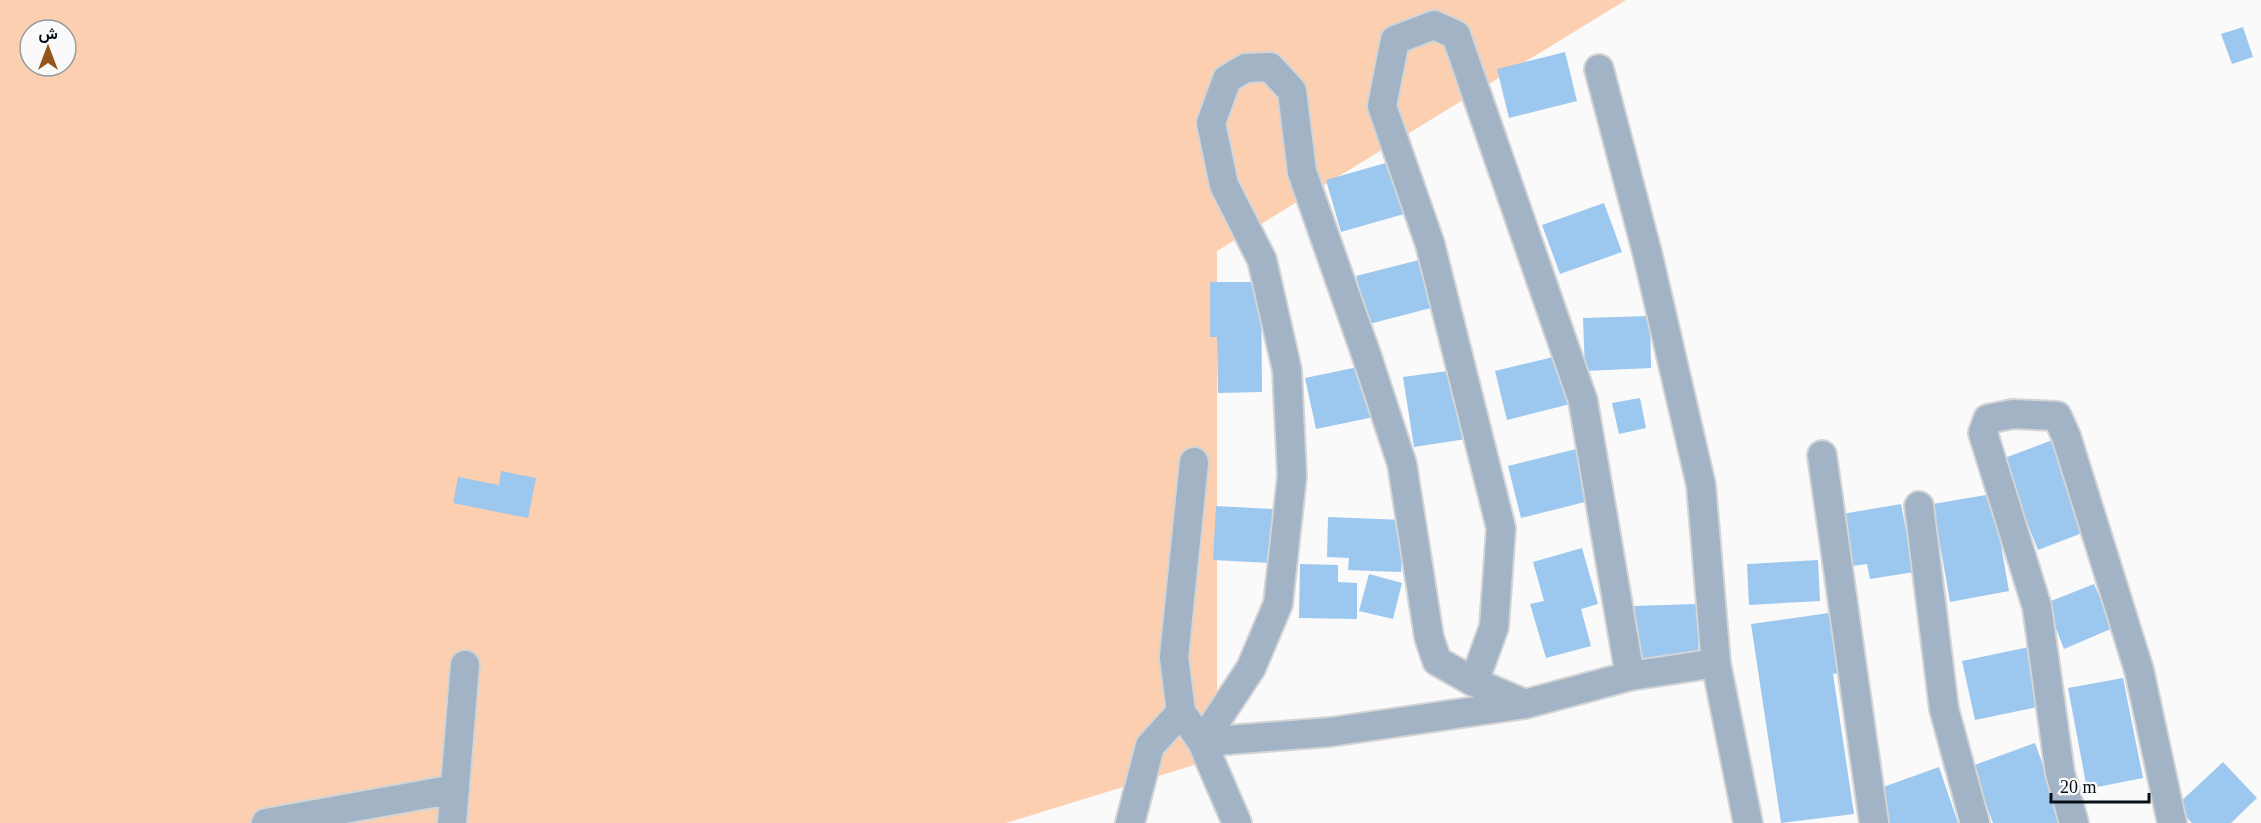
<svg xmlns="http://www.w3.org/2000/svg" width="2261" height="823" viewBox="0 0 2261 823" font-family="'Times New Roman',Vazirmatn,serif">
  <style>
    .green { fill: #fbcfaf; fill-rule: evenodd }
    .building { fill: #9cc7ef }
    .lines { fill: none; stroke-linecap: round; stroke-linejoin: round }
    .street-casing { stroke: #d3d4d6; stroke-width: 32 }
    .street { stroke: #a1b3c5; stroke-width: 28 }
  </style>
  <rect width="100%" height="100%" fill="#fafafa"/>
  <path class="green" d="M0 0H1626L1217 251V758L1006 823H0ZM30 30H66V66H30Z"/>
  <path class="building" d="M2243 27 2253 57 2232 64 2221 34Z
    M1565 52 1577 101 1509 118 1497 69Z
    M1396 160 1411 212 1341 232 1326 180Z
    M1604 203 1622 252 1560 274 1542 225Z
    M1419 260 1431 308 1369 324 1356 276Z
    M1210 282H1261L1262 392 1218 393 1217 337H1210Z
    M1650 316 1651 368 1585 371 1583 318Z
    M1562 355 1574 403 1507 420 1495 371Z
    M1363 366 1374 417 1316 429 1305 378Z
    M1455 370 1466 439 1414 447 1403 377Z
    M1640 398 1646 428 1619 434 1612 403Z
    M2055 439 2090 530 2038 550 2002 459Z
    M1580 448 1593 500 1521 518 1508 466Z
    M501 471 536 478 528 518 453 503 458 477 499 485Z
    M1992 494 2009 591 1950 602 1933 504Z
    M1901 504 1914 572 1870 579 1867 564 1845 567 1836 515Z
    M1216 506 1273 509 1270 563 1213 560Z
    M1328 517 1404 520 1401 572 1348 570 1349 558 1327 557Z
    M1582 548 1598 604 1581 609 1591 646 1546 658 1530 604 1544 601 1533 562Z
    M1818 560 1820 601 1749 605 1747 564Z
    M1300 564 1338 565V582L1357 583V619L1299 618Z
    M1369 574 1402 583 1393 619 1359 611Z
    M2094 584 2113 628 2064 649 2046 603Z
    M1697 604 1699 659 1635 661 1634 606Z
    M1829 613 1839 673 1833 674 1854 814 1781 823 1751 624Z
    M2029 647 2042 706 1975 720 1962 661Z
    M2123 678 2143 778 2087 789 2068 688Z
    M2035 743 2064 823H1993L1972 766Z
    M2223 762 2257 798 2231 823H2192L2176 806Z
    M1939 767 1958 823H1887L1875 790Z"/>
  <g class="lines">
    <defs>
      <path id="street" d="M1599 69 1648 256 1701 485 1716 663 1748 823
        M1822 455 1874 823
        M1194 462 1174 657 1181 712 1202 742 1237 823
        M1919 506 1944 709 1975 823
        M1474 682 1494 627 1501 528 1430 244 1382 106 1395 40 1434 25 1456 35 1583 401 1630 676
        M1202 742 1251 668 1278 604 1292 476 1287 370 1262 260 1224 185 1211 123 1227 79 1246 68 1270 67 1292 91 1302 172 1366 354 1402 464 1429 637 1437 661 1474 682 1525 704 1630 676 1716 663
        M1202 742 1330 732 1525 704
        M266 823 455 789
        M452 823 465 665
        M1130 823 1150 746 1181 712
        M2074 823 2060 773 2037 607 1983 433 1988 419 2013 414 2057 416 2066 436 2139 670 2172 823"/>
    </defs>
    <use href="#street" class="street-casing"/>
    <use href="#street" class="street"/>
  </g>
  <g transform="translate(48 48)"><circle r="28" fill="#fafafa" stroke="#999c9f" stroke-width="1.5"/>
  <path d="M0-4.5L10 22L0 15L-10 22Z" fill="#94551c"/>
  <text y="-9" font-size="16" font-weight="bold" text-anchor="middle" fill="#070f16">ش</text>
  </g>
  <path d="M2051 793v9h98v-9" fill="none" stroke="#070f16" stroke-width="3"/>
  <text x="2060" y="793" font-size="18" fill="#070f16" stroke="#fafafa" stroke-width="4.5" paint-order="stroke">20 m</text>
</svg>
